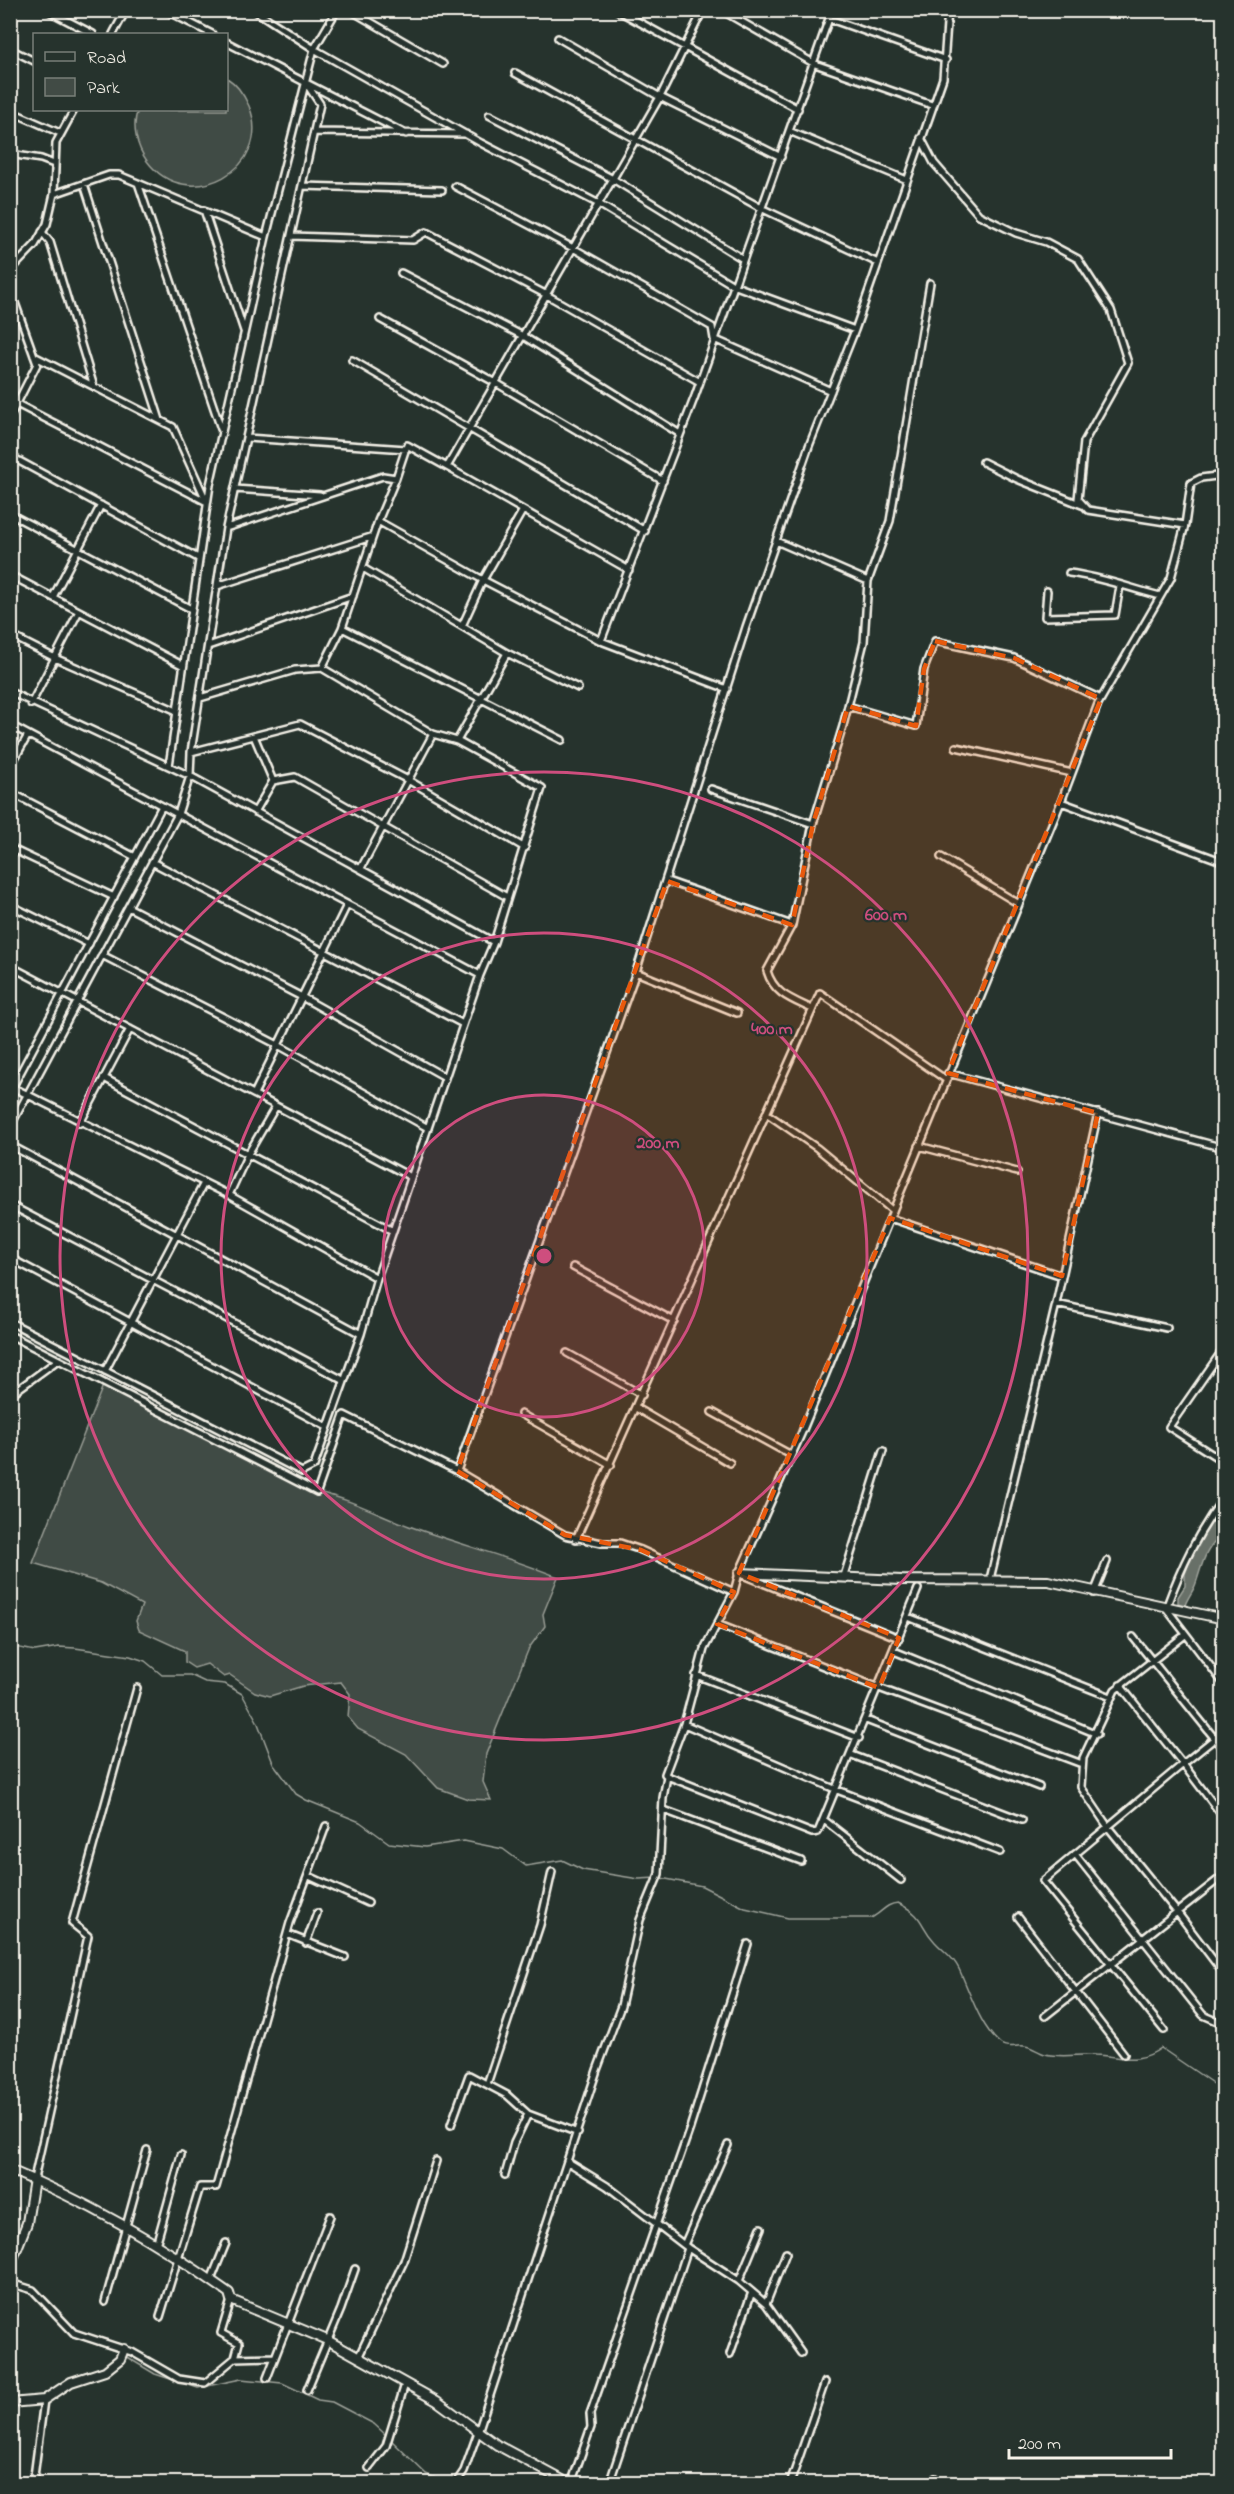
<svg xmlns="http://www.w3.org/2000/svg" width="1234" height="2494" viewBox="0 0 1234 2494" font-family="'Indie Flower',sans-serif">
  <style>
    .green { fill: #414b45; stroke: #9a9e96; stroke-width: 1.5 }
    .water { fill: #676f68; stroke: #9fa39b; stroke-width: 1.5 }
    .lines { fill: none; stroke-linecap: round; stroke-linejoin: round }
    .stream { stroke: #9fa39b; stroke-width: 1.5 }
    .street-casing { stroke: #f4f1e8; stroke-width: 10 }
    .secondary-casing { stroke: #f4f1e8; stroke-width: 12 }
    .street { stroke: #26332d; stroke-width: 5 }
    .secondary { stroke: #26332d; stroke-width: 8 }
    .marked { fill: #e8590c; fill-opacity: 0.2; stroke: #e8590c; stroke-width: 4.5; stroke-dasharray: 12 8; stroke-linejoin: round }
    .ring { fill: none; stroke: #ce4e7e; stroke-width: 3 }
    .centre { fill: #ce4e7e; stroke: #26332d; stroke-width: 3 }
    .ring-label { font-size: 18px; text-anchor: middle; font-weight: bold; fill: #ce4e7e; stroke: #26332d; stroke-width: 4.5; stroke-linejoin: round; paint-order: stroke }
  </style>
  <rect width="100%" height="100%" fill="#26332d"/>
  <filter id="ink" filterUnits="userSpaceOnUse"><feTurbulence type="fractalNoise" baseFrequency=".0167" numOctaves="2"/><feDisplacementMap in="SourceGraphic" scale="12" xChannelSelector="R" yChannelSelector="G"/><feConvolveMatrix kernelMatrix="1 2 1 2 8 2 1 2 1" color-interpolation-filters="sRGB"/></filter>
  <g filter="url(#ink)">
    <path class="green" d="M227 78C237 84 244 95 249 106 275 168 188 216 147 161 137 147 131 126 138 110H226Z
      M104 1383 317 1492C350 1499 378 1514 409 1526 458 1544 509 1557 558 1577L543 1614 545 1626 529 1648 486 1754 483 1782 491 1800 468 1799 438 1788 406 1754 358 1729 348 1717 350 1694 341 1682 303 1686 270 1696 255 1692 230 1675 224 1677 207 1664 194 1668 185 1662V1651L139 1630 136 1621 142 1605 101 1583 33 1563Z"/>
    <path class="water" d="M1223 1499 1222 1536C1204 1549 1203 1563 1196 1583 1194 1590 1188 1597 1185 1605L1178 1603V1597L1185 1586V1574L1192 1554Z"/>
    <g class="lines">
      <path class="stream" d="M10 1646 35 1651 59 1647 75 1648 130 1656 145 1661 162 1675H190L205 1682 225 1684 242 1694 257 1721 273 1763 296 1794 306 1800 360 1822 389 1843 425 1847 464 1841 503 1849 526 1866 562 1860 583 1870 639 1879 656 1878
        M661 1878 702 1886 745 1908 788 1918H871C882 1913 885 1904 898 1903 926 1917 918 1924 935 1942 944 1952 953 1956 959 1969 970 1992 980 2028 1001 2044 1008 2049 1016 2045 1024 2046 1031 2046 1038 2052 1045 2054 1061 2058 1079 2054 1095 2055 1120 2056 1139 2065 1161 2048L1224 2091
        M64 2326 75 2337 118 2352
        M125 2356 155 2374 198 2388 241 2379 282 2383 318 2400 332 2402 374 2424 386 2435
        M389 2438 426 2474 450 2484"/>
      <defs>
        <path id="street" d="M47 10 93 34
          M165 10 212 34
          M254 10 314 49 481 143 597 203 733 285 855 330
          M350 10 443 64
          M450 10 451 11
          M617 10 798 109
          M721 10 815 64 932 105
          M830 19 946 60
          M113 34 126 10
          M558 38 660 97 781 157
          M226 42 406 134
          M10 49 34 61
          M515 73 763 209 878 263
          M10 111 60 133
          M489 115 613 179 743 259
          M789 131 907 180
          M314 132 466 134
          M10 154 41 159 54 164
          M138 183 221 429
          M84 184 160 420
          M302 186 442 190
          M455 186 573 248 712 327 714 339 831 391
          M54 194 109 175H119L266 237
          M204 210 244 331
          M42 232 50 242 94 387
          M291 236 413 240 426 232 545 294 700 382
          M10 271 35 245 47 224 54 194 56 143 74 110
          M401 273 523 336 680 434
          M10 289 37 364 10 417
          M380 319 496 383 663 481
          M34 356 173 427 206 500
          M352 360 645 531
          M17 404 207 502
          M247 438 406 449
          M10 456 198 558
          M983 462 1017 479 1082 505
          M447 467 629 570
          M396 478 378 521 483 580 601 641 727 689
          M235 489 320 495
          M10 514 191 609
          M1185 525 1191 483 1201 478 1224 475
          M226 528 383 476 396 478 407 445 447 467 660 97 703 10
          M776 541 868 581
          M363 568 507 653 578 688
          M1069 573C1101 577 1129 588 1160 596
          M10 575 182 665
          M217 586 371 537
          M1047 591 1045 617 1115 615 1120 586
          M53 597 101 505
          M462 626 483 580 523 510
          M342 628 562 740
          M10 635 55 658 177 711
          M601 641 695 396 832 10
          M208 646 353 596
          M322 668 342 628 378 521
          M10 692 190 776 494 942
          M200 698 295 670 322 668 433 734
          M31 704 79 611
          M848 706 916 726 924 669 935 641 1014 658 1101 699
          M10 725 480 975
          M254 736 273 781
          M956 747 1072 773
          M191 752 300 724 408 780 525 848
          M169 766 210 485 266 237 314 49 337 10
          M10 767 28 735
          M711 789 813 824
          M10 792 135 857
          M1061 802 1224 862
          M255 812 273 781 295 777 507 897
          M10 848 114 897
          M941 857 1019 904
          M152 862 463 1024
          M361 868 433 734 457 741 507 653
          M667 881 792 925
          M10 905 89 944
          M128 907 300 996 445 1077
          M102 955 278 1045 428 1128
          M10 966 411 1177
          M636 972 737 1013
          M812 1009C791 999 774 994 767 971L792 925 813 824 843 726 864 642 868 581 890 521 930 283
          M948 1073 1224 1148
          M104 1078 393 1231
          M10 1086 229 1195 377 1278
          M10 1092 162 806
          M254 1094 347 905
          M766 1113 817 1148 893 1211
          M80 1123 130 1029
          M10 1127 178 814 190 776 191 752 226 528 320 104 306 83
          M10 1145 361 1334
          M919 1146 1017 1172
          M229 1195 248 1154 276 1106
          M10 1205 343 1380
          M890 1218 1062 1276
          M10 1258 327 1427
          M573 1267 674 1321
          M1056 1304 1167 1328
          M10 1322 302 1472 314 1466 361 1334 377 1278 480 975 494 942 542 788 457 741
          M10 1335 317 1492 344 1415 457 1471 565 1535 602 1543H620L641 1550 734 1592
          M1224 1348 1169 1427 1224 1462
          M567 1353 642 1395
          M105 1371 204 1183
          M10 1395 58 1360
          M636 1408 730 1463
          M712 1412 791 1455
          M521 1414 611 1465
          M457 1471 636 972 746 627 809 446 855 330 943 78 948 10
          M1224 1497C1197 1534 1182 1565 1166 1608L1224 1684
          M576 1539 820 993 945 1079
          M743 1575 899 1638
          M991 1575 1056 1304 1098 1113
          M844 1576 883 1451
          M1094 1593 1107 1561
          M908 1617 1111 1697
          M717 1624 879 1688 1082 1764
          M1185 1635 1115 1690 1083 1758 1081 1787 1108 1827 1177 1912 1224 1974
          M1133 1637 1224 1750
          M894 1651 1097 1734
          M696 1675 859 1738
          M1120 1685 1183 1764 1224 1731
          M866 1720 1039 1787
          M684 1724 837 1790 1000 1852
          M852 1755 1022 1820
          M667 1776 812 1833 818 1832 918 1589
          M664 1810 801 1861
          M824 1820 901 1880
          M1075 1854 1203 2015 1224 2024
          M309 1876 368 1903
          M1018 1917 1124 2054
          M287 1934 345 1957
          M306 1943 317 1913
          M1045 2016 1224 1875
          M1164 2030 1043 1881 1183 1764 1224 1818
          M487 2084 540 1925 552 1872
          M451 2125 469 2075 507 2095 528 2114 578 2133
          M568 2162 607 2186 688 2248 739 2281 766 2304 801 2353
          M505 2175 514 2143 528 2114
          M34 2179 88 1936 72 1923 137 1688
          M156 2245 181 2155
          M684 2245 728 2145
          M211 2280 226 2243
          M739 2281 761 2228
          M10 2283 33 2290 74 2333 132 2352 179 2379 205 2383 235 2358 274 2357
          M231 2300 221 2333 239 2343 235 2358
          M105 2302 147 2150
          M766 2304 786 2253
          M160 2317 200 2187H216L290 1923 326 1826
          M730 2354 752 2292
          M358 2358 404 2261 436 2161
          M267 2378 330 2216
          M307 2390 341 2309 355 2269
          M369 2468 386 2446 405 2384
          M33 2484 44 2400
          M455 2484 464 2471 478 2432 597 2070 621 2006 640 1920 659 1874 663 1798 667 1776 665 1774 684 1724 704 1649 734 1592 739 1573 802 1432 1061 802 1098 704 1171 578 1185 525 1088 510 1078 499 1084 442 1128 363 1111 310 1078 259 1046 242 1016 233 979 215 934 163 921 138
          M571 2484 591 2427 590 2414 690 2128 748 1944
          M609 2484 688 2248
          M790 2484 825 2382
          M934 2484 935 2478"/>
        <path id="secondary" d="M739 1573 902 1580 1048 1581 1224 1619
          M10 2170C88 2202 162 2245 229 2293L231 2300 327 2340 437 2401 497 2445 570 2484
          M10 2266 27 2223 34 2179
          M10 2403 44 2400 71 2382 105 2371 120 2359 124 2349"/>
      </defs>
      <use href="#street" class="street-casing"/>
      <use href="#secondary" class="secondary-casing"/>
      <use href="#street" class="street"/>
      <use href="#secondary" class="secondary"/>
    </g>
  </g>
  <path class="marked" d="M935 641 1014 658 1101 699 948 1073 1098 1113 1062 1276 890 1218 739 1573 899 1638 879 1688 717 1624 734 1592 641 1550 565 1535 457 1471 667 881 792 925 813 824 848 706 916 726 924 669Z"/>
  <circle cx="544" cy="1256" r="161" fill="#ce4e7e" fill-opacity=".12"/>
  <g class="ring">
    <circle cx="544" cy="1256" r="161"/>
    <circle cx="544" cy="1256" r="323"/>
    <circle cx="544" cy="1256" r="484"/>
  </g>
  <circle cx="544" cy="1256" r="9" class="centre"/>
  <g class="ring-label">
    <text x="886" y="920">600 m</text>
    <text x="772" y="1034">400 m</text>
    <text x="658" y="1148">200 m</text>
  </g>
  <rect width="1234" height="2494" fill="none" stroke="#26332d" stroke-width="36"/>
  <rect x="18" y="18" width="1198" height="2458" fill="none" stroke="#f4f1e8" stroke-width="2" filter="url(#ink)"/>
  <rect x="33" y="33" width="195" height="78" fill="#26332d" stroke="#787f78" stroke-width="1.5"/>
  <rect x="45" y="52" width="30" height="9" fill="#26332d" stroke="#787f78" stroke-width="1.5"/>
  <text x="87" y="63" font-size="18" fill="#f4f1e8">Road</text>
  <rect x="45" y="78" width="30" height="18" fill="#414b45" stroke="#787f78" stroke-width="1.5"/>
  <text x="87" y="93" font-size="18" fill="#f4f1e8">Park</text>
  <path d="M1009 2449v9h162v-9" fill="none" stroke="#f4f1e8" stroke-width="3"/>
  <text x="1018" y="2449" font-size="18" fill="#f4f1e8" stroke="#26332d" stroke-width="4.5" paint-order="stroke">200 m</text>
</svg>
